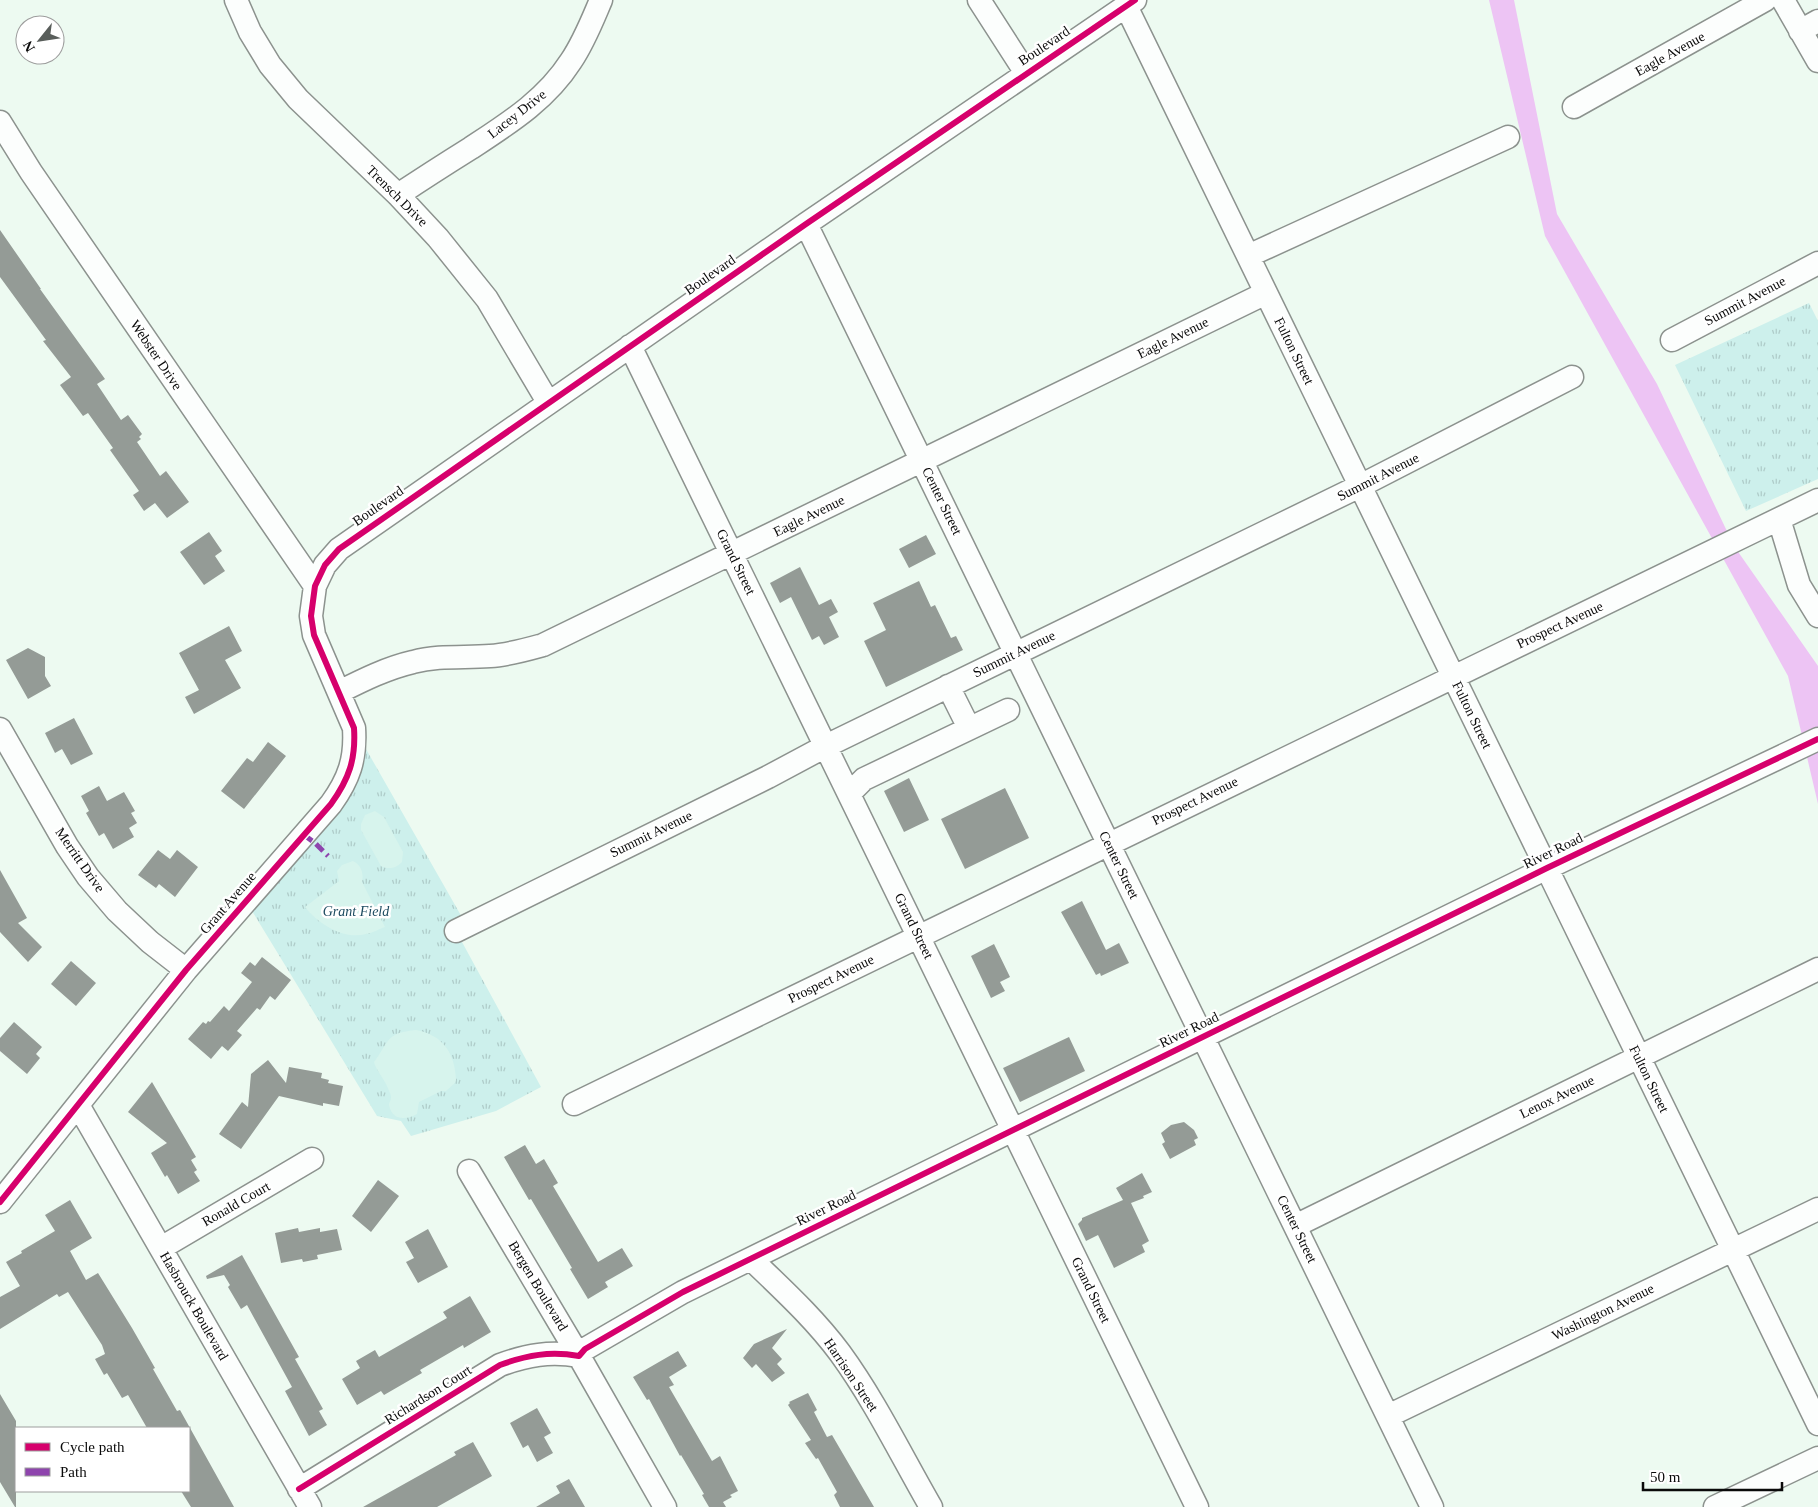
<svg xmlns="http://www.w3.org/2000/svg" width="1818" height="1507" viewBox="0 0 1818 1507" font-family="'Times New Roman',serif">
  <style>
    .park { fill: url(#park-tufts) }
    .pitch { fill: #d7f4ed }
    .water { fill: #edc4f4 }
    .building { fill: #949b96 }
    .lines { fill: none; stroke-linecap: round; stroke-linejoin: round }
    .minor-casing { stroke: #8c928e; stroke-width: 25 }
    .minor { stroke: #fcfefd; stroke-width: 22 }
    .quiet { stroke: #8e44ad; stroke-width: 5; stroke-dasharray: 10 5; stroke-linecap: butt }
    .cycleway-casing { stroke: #fff; stroke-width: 9 }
    .cycleway { stroke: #d6006c; stroke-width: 6 }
    .labels { text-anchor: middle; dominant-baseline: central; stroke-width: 5; stroke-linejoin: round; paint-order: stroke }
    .street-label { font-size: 14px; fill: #0a0a0a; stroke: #fff }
    .park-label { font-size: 14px; font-style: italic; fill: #1d4b60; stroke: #fff }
  </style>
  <defs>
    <pattern id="park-tufts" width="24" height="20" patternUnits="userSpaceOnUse" patternTransform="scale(1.25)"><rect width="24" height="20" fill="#cdf0ec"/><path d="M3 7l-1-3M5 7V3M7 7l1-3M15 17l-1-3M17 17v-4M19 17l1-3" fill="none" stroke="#afccc9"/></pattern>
  </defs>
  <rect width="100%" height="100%" fill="#edfaf1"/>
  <path class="park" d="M1809 303 1818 321V479L1746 511 1675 365Z
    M354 728 467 926 456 931 541 1087 496 1111 411 1136 401 1121 377 1116 246 901 331 804Z"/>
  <path class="pitch" d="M375 811 384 817 403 852 402 862C397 868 388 870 381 866L361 830V824L365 815Z
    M353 861C361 865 364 873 362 882L385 927C379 929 373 933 366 934 344 940 318 924 305 907L339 881 337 871 342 865Z
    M416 1030C443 1035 455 1053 456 1080L455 1083 446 1091H441L419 1102 417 1114C406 1120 392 1121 389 1105 389 1102 391 1101 391 1097 391 1094 388 1089 387 1086 384 1079 375 1068 374 1062 390 1041 385 1033 416 1030Z"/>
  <path class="water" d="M1489 0H1514L1557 214 1657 384 1734 546 1818 666V804L1788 676 1545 236Z"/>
  <path class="building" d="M0 230 41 289H40L105 379 97 384 121 420 128 415 142 434 139 437 141 439 137 442 160 476 166 471 189 502 167 518 155 503 144 511 133 495 139 491 110 450 113 448 88 413 83 416 60 385 71 377 43 341 46 340 0 277Z
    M209 532 222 551 215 556 225 571 204 585 180 552Z
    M926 535 936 554 909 568 899 549Z
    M800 567 819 605 831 599 838 612 829 617 839 637 824 645 819 636 812 640 791 597 780 603 770 583Z
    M919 581 931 607 935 605 951 638 956 636 963 650 886 687 864 641 886 630 873 603Z
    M229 626 242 651 225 660 241 688 194 714 185 697 199 690 179 653Z
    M28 648 45 657V676L51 686 28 699 6 660Z
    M74 718 93 754 71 765 62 749 55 753 45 733Z
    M268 742 286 756 244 809 221 791 247 758 253 762Z
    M909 778 929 820 904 832 884 791Z
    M99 786 107 801 124 792 135 811 131 813 137 823 129 828 134 837 113 849 104 833 99 836 86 813 89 811 81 796Z
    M1005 788 1029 838 965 869 941 819Z
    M158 850 170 859 177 850 198 867 175 897 159 884 156 888 138 875Z
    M0 870 27 918 18 923 42 947 28 962 0 932Z
    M1082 901 1106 950 1119 943 1129 963 1101 976 1100 973 1096 975 1061 912Z
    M994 944 1010 977 1000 982 1005 991 991 998 971 956Z
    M262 957 291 980 275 1000 270 996 260 1010 257 1008 237 1031 242 1035 228 1051 222 1046 211 1059 188 1039 203 1022 206 1024 208 1021 210 1022 224 1006 229 1011 252 982 241 973 250 962 255 966Z
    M71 961 96 983 76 1006 51 984Z
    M14 1022 42 1047 36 1054 40 1058 27 1074 0 1051V1038Z
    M1069 1037 1085 1071 1020 1102 1003 1068Z
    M268 1060 286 1083 289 1067 322 1073 321 1078 329 1080 328 1083 343 1086 339 1106 323 1103V1106L279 1096 241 1149 219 1134 242 1102 248 1107 251 1074Z
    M152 1082 196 1157 191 1160 197 1170 194 1172 200 1181 178 1194 167 1175 165 1177 151 1153 167 1143 128 1112Z
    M1184 1122 1194 1130 1198 1138 1194 1140 1196 1145 1170 1159 1162 1144 1165 1142 1161 1133 1171 1125Z
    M525 1145 536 1164 544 1159 558 1183 553 1186 598 1262 622 1248 633 1266 605 1282 608 1287 588 1299 570 1269 572 1268 531 1199 529 1200 504 1157Z
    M1142 1173 1152 1192 1143 1196 1144 1198 1131 1203 1149 1241 1142 1245 1145 1252 1114 1268 1098 1235 1086 1241 1078 1224 1082 1220V1218L1123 1200 1116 1188Z
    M378 1180 399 1196 371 1232 352 1216Z
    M70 1200 92 1238 70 1251 86 1280 98 1273 132 1328 155 1368 153 1369 177 1411 180 1410 234 1507H191L181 1491H189V1428H147L128 1395 122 1398 107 1373 104 1375 95 1359 105 1354 102 1345 68 1292 59 1297 57 1294 0 1329V1297L20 1286 6 1262 22 1253 21 1251 55 1231 45 1215Z
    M298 1228 299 1232 320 1228V1232L337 1229 342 1250 317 1255 318 1259 303 1262 302 1259 281 1263 275 1233Z
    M428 1229 448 1267 418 1283 406 1262 414 1258 405 1242Z
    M242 1255 299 1357 295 1359 323 1409 319 1411 327 1425 309 1436 285 1391 292 1387 247 1305 241 1309 228 1287 230 1285 224 1275 207 1279 206 1276Z
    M470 1296 491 1332 464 1348 463 1345 420 1370 422 1373 384 1395 381 1391 357 1405 342 1379 360 1368 356 1361 375 1350 379 1357 447 1318 443 1312Z
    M787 1329 772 1348 782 1359 777 1364 785 1373 772 1382 756 1364 752 1368 743 1358 754 1344Z
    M678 1351 687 1366 669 1377 674 1385 669 1387 712 1461 720 1456 738 1491 730 1495 732 1497 723 1502 726 1507H709L702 1495 704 1494 681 1455 680 1456 649 1399 647 1400 633 1377Z
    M808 1393 817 1410 814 1412 827 1437 832 1435 874 1507H840L834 1495 837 1492 818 1458 816 1459 805 1443 811 1440 788 1405 790 1403 789 1402Z
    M0 1394 16 1421V1507H15L0 1482Z
    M537 1408 551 1433 544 1437 553 1453 537 1462 528 1445 523 1448 510 1423Z
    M473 1442 492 1476 437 1507H363L456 1455 454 1452Z
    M569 1479 585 1507H536L560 1493 556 1486Z"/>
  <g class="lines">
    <defs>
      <path id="minor" d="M236 0 250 32 270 65 298 99 398 195 438 238 487 299 548 402
        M979 0 1026 73
        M1783 0 1818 61
        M1126 6 1818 1424
        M1800 31 1818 21
        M1574 107 1765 0
        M0 122 31 172 315 586
        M398 195C422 179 447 163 471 148 509 123 546 100 571 61 584 42 592 21 601 0
        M806 224 1432 1507
        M1248 256 1508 137
        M1672 340 1818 263
        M630 346 1197 1507
        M1779 519 1799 585 1818 616
        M948 686 969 728
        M339 692C363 680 387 668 413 662 439 655 464 658 490 656 508 655 525 650 543 645L1266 293
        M0 729 67 846 88 877 117 911 150 942 186 970
        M849 794 864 779 1008 710
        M456 931 768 777 826 746 1360 486 1572 377
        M574 1104C988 902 1403 701 1818 500
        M78 1105 310 1507
        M469 1171 579 1356 665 1507
        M0 1202 186 970 331 804C349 779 356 759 354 728L314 635 311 616 315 586 325 565 339 549 806 224 1135 0
        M1295 1226 1818 969
        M161 1248 312 1159
        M751 1259C782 1289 814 1318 840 1353 875 1401 901 1455 931 1507
        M1388 1416 1818 1209
        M299 1489 500 1365C527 1355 550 1351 579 1356L585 1349 683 1292 1547 868 1818 739
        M1715 1507 1818 1458"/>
    </defs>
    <use href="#minor" class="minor-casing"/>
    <use href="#minor" class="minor"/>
    <path class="quiet" d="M304 835 315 843 328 856"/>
    <defs>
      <path id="cycleway" d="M0 1202 186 970 331 804C349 779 356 759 354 728L314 635 311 616 315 586 325 565 339 549 806 224 1135 0
        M299 1489 500 1365C527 1355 550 1351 579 1356L585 1349 683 1292 1547 868 1818 739"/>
    </defs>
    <use href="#cycleway" class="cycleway-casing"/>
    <use href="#cycleway" class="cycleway"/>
  </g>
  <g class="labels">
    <g class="street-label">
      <text transform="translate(1044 46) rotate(-34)">Boulevard</text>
      <text transform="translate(1670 54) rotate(-29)">Eagle Avenue</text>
      <text transform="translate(517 114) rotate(-38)">Lacey Drive</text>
      <text transform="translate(397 196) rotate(45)">Trensch Drive</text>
      <text transform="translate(710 275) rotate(-35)">Boulevard</text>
      <text transform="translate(1745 301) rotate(-28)">Summit Avenue</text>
      <text transform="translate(1173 338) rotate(-26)">Eagle Avenue</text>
      <text transform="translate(1294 351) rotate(64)">Fulton Street</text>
      <text transform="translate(156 355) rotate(56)">Webster Drive</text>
      <text transform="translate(1378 477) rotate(-27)">Summit Avenue</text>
      <text transform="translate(942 501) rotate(64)">Center Street</text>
      <text transform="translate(378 506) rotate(-35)">Boulevard</text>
      <text transform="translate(809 516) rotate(-26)">Eagle Avenue</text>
      <text transform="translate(736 562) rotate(64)">Grand Street</text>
      <text transform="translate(1560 625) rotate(-25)">Prospect Avenue</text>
      <text transform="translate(1014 654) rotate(-26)">Summit Avenue</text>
      <text transform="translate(1472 715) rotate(64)">Fulton Street</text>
      <text transform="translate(1195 801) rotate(-26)">Prospect Avenue</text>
      <text transform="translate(651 834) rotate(-26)">Summit Avenue</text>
      <text transform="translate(1553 851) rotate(-26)">River Road</text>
      <text transform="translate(80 860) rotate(55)">Merritt Drive</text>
      <text transform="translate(1119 865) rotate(64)">Center Street</text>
      <text transform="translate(228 903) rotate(-49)">Grant Avenue</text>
      <text transform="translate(914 926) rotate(64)">Grand Street</text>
      <text transform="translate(831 979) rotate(-26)">Prospect Avenue</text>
      <text transform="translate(1189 1030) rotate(-26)">River Road</text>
      <text transform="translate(1649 1079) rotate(64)">Fulton Street</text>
      <text transform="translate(1557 1097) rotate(-26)">Lenox Avenue</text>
      <text transform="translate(236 1204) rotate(-30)">Ronald Court</text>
      <text transform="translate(826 1208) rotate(-26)">River Road</text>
      <text transform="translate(1297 1229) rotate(64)">Center Street</text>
      <text transform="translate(538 1286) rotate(59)">Bergen Boulevard</text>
      <text transform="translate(1091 1290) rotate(64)">Grand Street</text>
      <text transform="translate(194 1306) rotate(60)">Hasbrouck Boulevard</text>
      <text transform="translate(1603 1312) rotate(-26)">Washington Avenue</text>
      <text transform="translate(851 1375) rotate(56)">Harrison Street</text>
      <text transform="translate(428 1395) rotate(-32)">Richardson Court</text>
    </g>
    <g class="park-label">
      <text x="356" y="911">Grant Field</text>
    </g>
  </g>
  <rect x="15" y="1427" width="175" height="65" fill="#ffffff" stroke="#9d9d9d"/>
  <rect x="25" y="1443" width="25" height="8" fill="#d6006c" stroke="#9d9d9d"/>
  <text x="60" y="1452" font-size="15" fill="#0a0a0a">Cycle path</text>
  <rect x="25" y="1468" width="25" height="8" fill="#8e44ad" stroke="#9d9d9d"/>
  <text x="60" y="1477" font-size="15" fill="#0a0a0a">Path</text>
  <g transform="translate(40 40) rotate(240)"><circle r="24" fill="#ffffff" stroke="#9d9d9d"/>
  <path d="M0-4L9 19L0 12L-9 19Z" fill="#595e5b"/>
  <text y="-8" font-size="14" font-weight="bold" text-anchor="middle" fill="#0a0a0a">N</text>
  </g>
  <path d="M1643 1482v8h139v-8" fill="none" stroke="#0a0a0a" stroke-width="2.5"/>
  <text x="1650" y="1482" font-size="15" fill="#0a0a0a" stroke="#ffffff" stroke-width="4" paint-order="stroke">50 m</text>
</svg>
